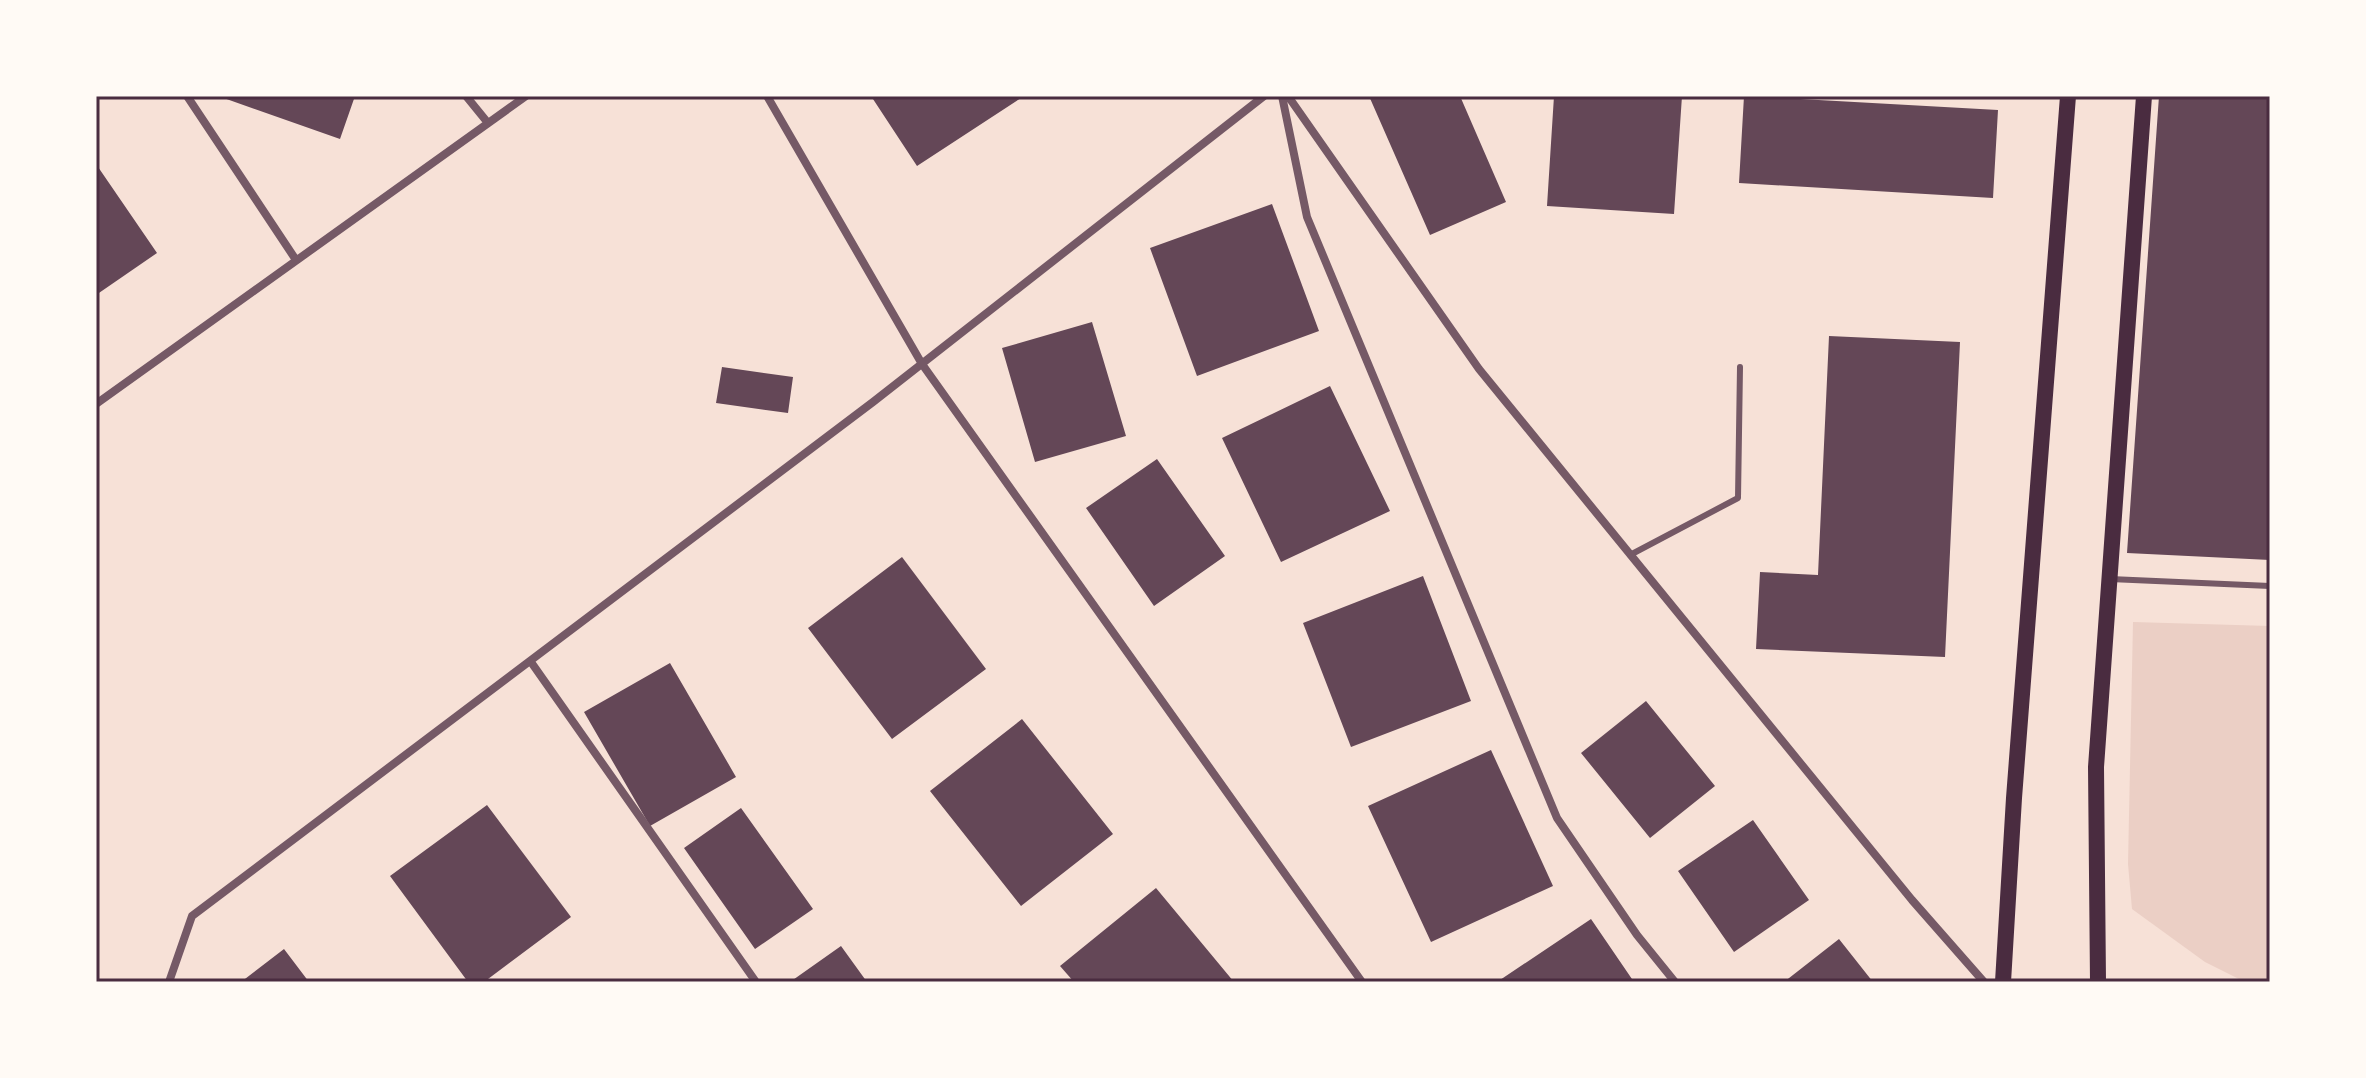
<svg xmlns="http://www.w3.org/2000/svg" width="2366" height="1078" viewBox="0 0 2366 1078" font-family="Lato,sans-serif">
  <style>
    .green { fill: #ebcfc5 }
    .building { fill: #644757 }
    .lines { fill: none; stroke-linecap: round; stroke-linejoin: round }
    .service { stroke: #755966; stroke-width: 6 }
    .minor { stroke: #755966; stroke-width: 8 }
    .secondary { stroke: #4a2c40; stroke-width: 16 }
    .neatline { fill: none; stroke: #4a2c40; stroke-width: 3 }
  </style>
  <rect width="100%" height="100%" fill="#f7e1d7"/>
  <path class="green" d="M2133 622 2270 626V982H2245L2205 962 2132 909 2128 864Z"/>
  <path class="building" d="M218 96H355L340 139Z
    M871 96H1024L917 166Z
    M1369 96H1460L1506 202 1430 235Z
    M1554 96H1682L1674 214 1547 206Z
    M1744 96 1998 110 1993 198 1739 183Z
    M2159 96H2270V560L2127 553Z
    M96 164 157 253 96 295Z
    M1272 204 1319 331 1197 376 1150 248Z
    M1092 322 1126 436 1035 462 1002 348Z
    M1829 336 1960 342 1945 657 1756 649 1760 572 1818 575Z
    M722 367 793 377 788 413 716 403Z
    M1330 386 1390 511 1281 562 1222 438Z
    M1157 459 1225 556 1154 606 1086 508Z
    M902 557 986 669 892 739 808 628Z
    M1423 576 1471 701 1351 747 1303 623Z
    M670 663 736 777 650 826 584 712Z
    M1646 701 1715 786 1650 838 1581 753Z
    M1022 719 1113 834 1021 906 930 791Z
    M1491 750 1553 886 1431 942 1368 806Z
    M487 805 571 917 484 982H468L390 876Z
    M741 808 813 909 755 949 684 848Z
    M1753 820 1809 900 1734 952 1678 871Z
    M1156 888 1234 982H1074L1060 966Z
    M1591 919 1634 982H1497Z
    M1839 939 1873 982H1784Z
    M841 946 867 982H790Z
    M284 949 309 982H241Z"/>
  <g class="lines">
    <path class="service" d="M1630 555 1738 498 1740 367
      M2110 579 2270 586"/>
    <path class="minor" d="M187 96 296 260
      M466 96 488 123
      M767 96 922 364 1362 982
      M1282 96 1307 217 1557 818 1637 935 1675 982
      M1288 96 1479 369 1912 900 1984 982
      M96 404 526 96
      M531 662 756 982
      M169 982 192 916 873 402 1264 96"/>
    <path class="secondary" d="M2003 982 2014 798 2068 96
      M2098 982 2096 767 2144 96"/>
  </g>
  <rect width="2366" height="1078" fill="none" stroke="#fffaf5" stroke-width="196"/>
  <rect x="98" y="98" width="2170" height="882" class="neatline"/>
</svg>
